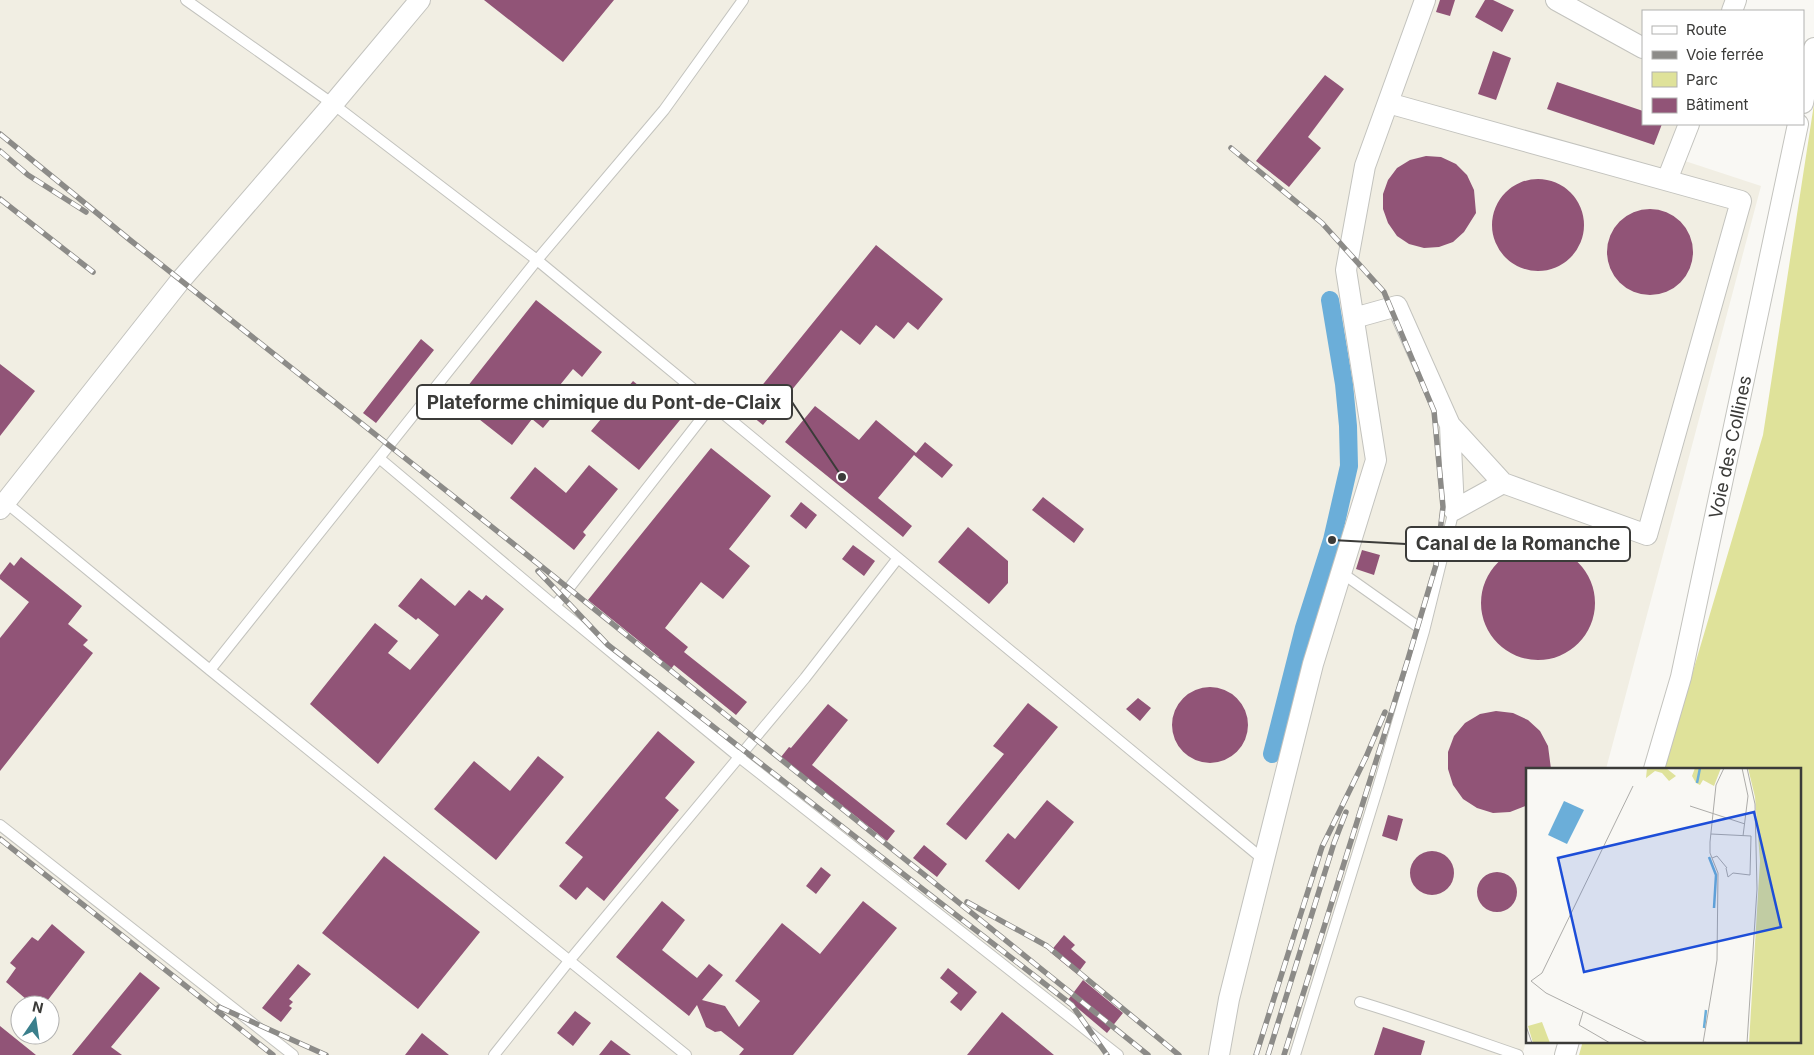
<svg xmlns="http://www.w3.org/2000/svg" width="1814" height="1055" viewBox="0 0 1814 1055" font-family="Inter,sans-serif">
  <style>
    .built { fill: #f1eee3; fill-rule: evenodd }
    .green { fill: #dfe29a }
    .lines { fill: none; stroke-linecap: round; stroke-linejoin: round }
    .canal { stroke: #6baed9; stroke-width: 18 }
    .building { fill: #915477 }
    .lane-casing { stroke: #c3c3be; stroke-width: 12 }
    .street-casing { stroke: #c3c3be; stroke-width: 22 }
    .lane { stroke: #fff; stroke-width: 10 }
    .street { stroke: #fff; stroke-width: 20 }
    .rail-casing { stroke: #8c8b88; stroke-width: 5.5 }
    .rail { stroke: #fff; stroke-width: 4; stroke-dasharray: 11; stroke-linecap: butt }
    .labels { text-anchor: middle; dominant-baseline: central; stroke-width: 5; stroke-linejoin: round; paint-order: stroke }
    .street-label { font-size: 18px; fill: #3b3b39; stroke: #fff }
    .inset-river { fill: none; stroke: #6baed9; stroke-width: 2.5 }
    .inset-road { fill: none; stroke: #adaca9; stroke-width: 1 }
    .view { fill: #1d4ed8; fill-opacity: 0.15; stroke: #1d4ed8; stroke-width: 2.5 }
    .inset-edge { fill: none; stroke: #3b3b39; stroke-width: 2.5 }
    .leader { fill: none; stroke: #3b3b39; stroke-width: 2 }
    .callout-dot { fill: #3b3b39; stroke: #fff; stroke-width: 2 }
    .callout { fill: #fff; stroke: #3b3b39; stroke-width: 2 }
    .callout-label { font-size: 19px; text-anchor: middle; font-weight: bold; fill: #3b3b39 }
  </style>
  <rect width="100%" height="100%" fill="#f9f8f4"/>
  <path class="built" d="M0 0H1745L1740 11H1643V124H1699L1685 161 1761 186 1606 769H1528V1036L1522 1055H0ZM20 1005H50V1035H20Z"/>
  <path class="green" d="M1814 104V1055H1579L1583 1041H1800V769H1664L1763 435Z"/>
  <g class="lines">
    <path class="canal" d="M1272 754 1304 628 1332 540 1349 466 1348 426 1344 384 1330 300"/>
  </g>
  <path class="building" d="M484 0H614L563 62Z
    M1440 0H1455L1450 16 1436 12Z
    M1485 0H1493L1514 10 1502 32 1475 17Z
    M1493 51 1511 58 1496 100 1478 94Z
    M1325 75 1344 89 1308 137 1321 148 1289 187 1256 161Z
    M1557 82 1643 111V124H1662L1654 145 1547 109Z
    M1426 156 1441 157 1456 164 1467 175 1474 190 1476 213 1464 232 1453 242 1439 247 1424 248 1409 244 1397 236 1388 223 1383 209V194L1388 180 1397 168 1410 160Z
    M1492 225a46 46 0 1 1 92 0a46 46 0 1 1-92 0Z
    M1607 252a43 43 0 1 1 86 0a43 43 0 1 1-86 0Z
    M876 245 943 299 918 330 908 322 894 339 876 325 860 345 841 330 763 425 743 409Z
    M536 300 602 352 582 377 573 369 547 401 558 410 543 428 532 419 512 445 456 401Z
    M421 339 434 350 376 423 363 413Z
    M0 364 35 391 0 436Z
    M633 381 680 420 639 470 591 431Z
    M815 406 859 440 876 420 916 453 925 442 953 465 942 478 914 455 878 498 912 526 903 537 785 442Z
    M711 448 771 496 729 549 750 566 723 599 701 582 665 628 688 647 684 652 747 702 736 715 674 665 671 669 658 658 659 657 588 600Z
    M589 465 618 489 583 532 586 535 574 550 510 498 535 467 566 493Z
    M1043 497 1084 529 1074 543 1032 510Z
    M801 502 817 515 806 529 790 516Z
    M968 527 1008 561V583L989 604 938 562Z
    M853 545 875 561 864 576 842 559Z
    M1481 603a57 57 0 1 1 114 0a57 57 0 1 1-114 0Z
    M1362 550 1380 555 1374 575 1356 569Z
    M21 557 82 606 68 624 88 640 83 645 93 653 0 771V638L29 602 0 579V575L10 562 14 566Z
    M421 578 455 606 469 590 482 600 486 595 504 609 378 764 310 704 375 623 398 641 388 653 410 670 439 635 418 618 416 620 398 606Z
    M1172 725a38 38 0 1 1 76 0a38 38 0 1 1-76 0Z
    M1138 698 1151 708 1140 721 1126 709Z
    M1028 703 1058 727 966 840 946 824 1004 754 993 746Z
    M828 704 848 720 812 765 895 831 887 841 781 757 789 747 791 748Z
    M1496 711 1513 713 1528 720 1540 731 1548 746 1551 769H1528V805L1510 812 1493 813 1477 808 1463 799 1453 785 1448 769V752L1454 736 1465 723 1480 714Z
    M658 731 695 762 665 798 679 810 604 901 587 887 576 900 559 886 583 857 565 843Z
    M538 756 564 777 496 860 434 809 474 761 510 791Z
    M1047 800 1074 822 1019 890 985 861 1008 833 1015 839Z
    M1388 815 1403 819 1397 841 1382 836Z
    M924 845 947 864 937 877 913 858Z
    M1410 873a22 22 0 1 1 44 0a22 22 0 1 1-44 0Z
    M384 856 480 932 418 1009 322 933Z
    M821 867 831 875 816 894 806 886Z
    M1477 892a20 20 0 1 1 40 0a20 20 0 1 1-40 0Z
    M662 901 685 920 662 950 697 978 709 964 723 975 702 1000 725 1006 739 1027 760 1001 735 981 782 923 820 954 863 901 897 928 793 1055H739L744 1049 721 1031 715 1032 706 1027 697 1005 689 1016 616 957Z
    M52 924 85 952 44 1005H33L6 982 16 968 10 963 32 937 38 941Z
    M1064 935 1075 945 1071 949 1086 962 1077 974 1050 952Z
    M298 964 311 974 289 999 293 1002 289 1006 292 1008 281 1022 262 1008Z
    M948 968 977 992 961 1011 950 1002 958 993 940 978Z
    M140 972 160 988 111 1047 122 1055H72Z
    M1083 980 1123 1013 1107 1033 1068 1000Z
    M575 1011 591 1023 573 1046 557 1033Z
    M1002 1012 1054 1055H967Z
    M0 1026 36 1055H0Z
    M1383 1027 1425 1041 1421 1055H1374Z
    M422 1033 449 1055H405Z
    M611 1040 631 1055H599Z"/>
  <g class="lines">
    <defs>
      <path id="lane" d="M186 0 333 104 537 260 1264 860
        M379 458 555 606 739 757 1118 1055
        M4 501 210 670 686 1055
        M1342 573 1424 631
        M555 606 712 405
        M210 670 537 260 664 110 743 0
        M0 825 293 1055
        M1360 1002C1413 1018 1466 1037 1518 1055
        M494 1055 569 961 805 678 898 558
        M1295 1055 1379 784 1424 631 1454 510"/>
      <path id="street" d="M1556 0 1643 48
        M1732 11 1736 0
        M1388 103 1741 201 1647 535 1503 483 1454 510 1450 425
        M1803 103 1814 48
        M1667 180 1689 124
        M1354 318 1397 306 1450 425 1503 483
        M0 509 180 281 333 104 420 0
        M1654 769 1681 677 1798 124
        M1219 1055 1229 999 1313 664 1376 460 1346 270 1365 166 1425 0
        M1565 1055 1569 1041"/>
    </defs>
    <use href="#lane" class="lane-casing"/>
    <use href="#street" class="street-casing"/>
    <use href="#lane" class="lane"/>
    <use href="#street" class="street"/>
    <defs>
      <path id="rail" d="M0 134 130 240 511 542 1148 1055
        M1231 148 1322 223 1384 292 1434 411 1443 507 1436 565 1408 659 1284 1055
        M0 151 28 175 86 212
        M0 199 93 272
        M538 571 608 645 1072 1005 1107 1055
        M0 839 273 1055
        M967 902 1047 946 1179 1055
        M219 1007 326 1055
        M1256 1055 1322 847 1366 757 1385 712
        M1268 1055 1334 843 1346 812"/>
    </defs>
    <use href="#rail" class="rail-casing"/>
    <use href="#rail" class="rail"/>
  </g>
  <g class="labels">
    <g class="street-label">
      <text transform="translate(1730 447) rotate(-78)">Voie des Collines</text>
    </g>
  </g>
  <g transform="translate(1526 768)">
    <rect width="275" height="275" fill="#f9f8f4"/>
    <path d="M121 0H140L150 8 143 13 136 5 129 3 120 10ZM169 0H195L188 18 177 12 174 17 170 15 166 8ZM222 0H275V275H223L234 93 229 29ZM16 254 24 275H7L2 258Z" fill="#dfe29a"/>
    <path d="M38 33 58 42 41 76 22 67Z" fill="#6baed9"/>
    <path class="inset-river" d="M171 15 174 0M183 89 190 107 188 140M178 260 180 242"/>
    <path class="inset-road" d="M216 0 222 28 217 68M107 18 16 205 5 213 20 225 122 275M164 38 219 56M185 66 225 68 224 107 207 105 202 109 200 100M186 90 191 88 201 100M57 244 53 257 84 275M0 258 6 275M177 275 191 192 192 105 184 85V74L190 17 198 0M221 275 231 121 229 36 221 0"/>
    <path class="view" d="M228 44 255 159 58 204 32 90Z"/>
    <rect width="275" height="275" class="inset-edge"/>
  </g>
  <path class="leader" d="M842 477L792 402M1332 540L1406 544"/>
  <g class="callout-dot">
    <circle cx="842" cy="477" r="5"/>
    <circle cx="1332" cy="540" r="5"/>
  </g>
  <g class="callout">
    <rect x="417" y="385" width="375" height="34" rx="5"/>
    <rect x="1406" y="527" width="224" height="34" rx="5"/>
  </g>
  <g class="callout-label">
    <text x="604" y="409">Plateforme chimique du Pont-de-Claix</text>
    <text x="1518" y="550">Canal de la Romanche</text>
  </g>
  <rect x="1642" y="10" width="162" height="115" fill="#ffffff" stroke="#b1b1b0"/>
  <rect x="1652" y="26" width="25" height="8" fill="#ffffff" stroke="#b1b1b0"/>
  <text x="1686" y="35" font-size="15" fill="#3b3b39">Route</text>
  <rect x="1652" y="51" width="25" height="8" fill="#8c8b88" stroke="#b1b1b0"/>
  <text x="1686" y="60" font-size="15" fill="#3b3b39">Voie ferrée</text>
  <rect x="1652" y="72" width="25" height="15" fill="#dfe29a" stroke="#b1b1b0"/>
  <text x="1686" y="85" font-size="15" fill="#3b3b39">Parc</text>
  <rect x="1652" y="98" width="25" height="15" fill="#915477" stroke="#b1b1b0"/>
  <text x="1686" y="110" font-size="15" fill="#3b3b39">Bâtiment</text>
  <g transform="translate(35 1020) rotate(13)"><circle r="24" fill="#ffffff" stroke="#b1b1b0"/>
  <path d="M0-4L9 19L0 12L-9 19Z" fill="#3a7f8c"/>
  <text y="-8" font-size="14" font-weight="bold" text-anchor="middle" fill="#3b3b39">N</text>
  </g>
</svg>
